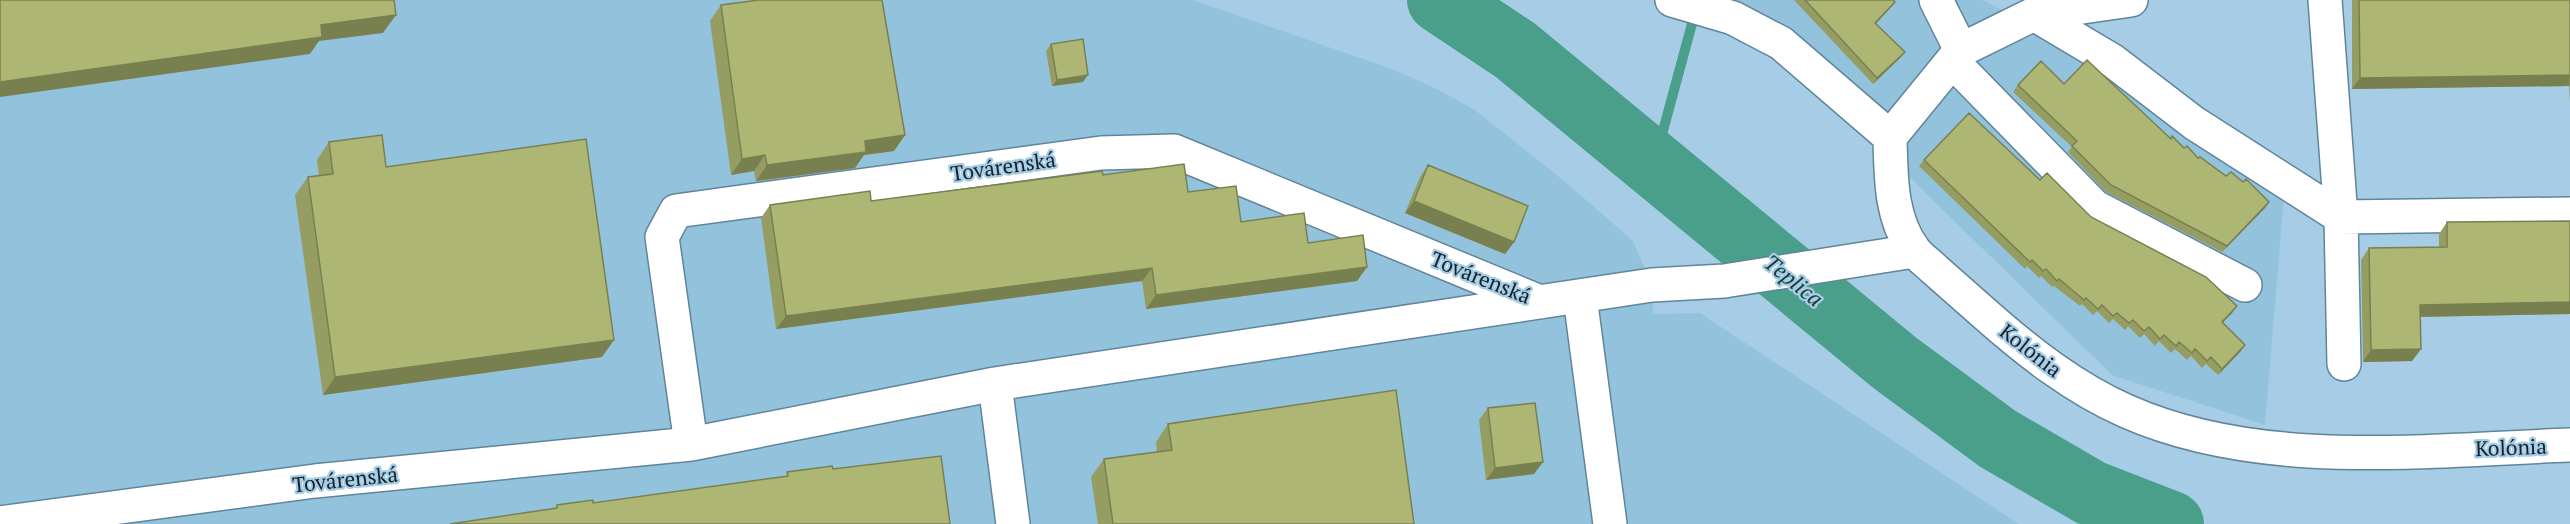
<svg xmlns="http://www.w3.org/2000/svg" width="2570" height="524" viewBox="0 0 2570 524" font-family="'PT Serif',serif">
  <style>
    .built { fill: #93c2dd }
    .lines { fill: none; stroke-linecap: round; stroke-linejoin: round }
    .stream { stroke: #499f8a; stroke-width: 10 }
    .river { stroke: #499f8a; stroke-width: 66 }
    .minor-casing { stroke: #60859b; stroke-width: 36 }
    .minor { stroke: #fff; stroke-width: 33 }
    .wall { fill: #959d63 }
    .shaded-wall { fill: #798050 }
    .building { fill: #adb773; stroke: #798050; stroke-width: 1.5 }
    .labels { text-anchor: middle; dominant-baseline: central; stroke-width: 4.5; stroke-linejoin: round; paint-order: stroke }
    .street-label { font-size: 21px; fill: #13222b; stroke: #a6cde5 }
    .water-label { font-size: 22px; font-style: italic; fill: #194037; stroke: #a6cde5 }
  </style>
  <rect width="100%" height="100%" fill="#a6cde5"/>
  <path class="built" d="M0 0H1193L1392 69 1439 90 1475 110 1569 185 1633 241 1652 285 1653 314 1700 313 2019 524H0Z
    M1728 0H1983L2287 161 2265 425 2112 375Z"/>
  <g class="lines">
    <path class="stream" d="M1654 164 1696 9"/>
    <path class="river" d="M1440 0 1515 50 1895 363 1998 439 2091 493 2171 524"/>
    <defs>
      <path id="minor" d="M1672 0 1733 18 1781 43 1890 137
        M1936 0 1961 50
        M2131 0 2034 14 1961 50 1890 137C1891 176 1890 218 1914 250 1919 257 1928 263 1934 269 1951 284 1968 299 1985 314 2028 352 2074 388 2126 411 2261 471 2427 450 2570 445
        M2325 0 2341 217 2344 364
        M2034 14 2113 61 2194 123 2341 217 2570 214
        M1953 62 2095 207 2245 285
        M1580 297 1610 524
        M995 384 1013 524
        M691 444 662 237 676 211 1101 153 1174 151 1540 302
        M0 523 315 481 691 444 995 384 1652 285 1724 281 1914 251"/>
    </defs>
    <use href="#minor" class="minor-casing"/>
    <use href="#minor" class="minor"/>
  </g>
  <path class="wall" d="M1794 0H1893L1890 8 1876 24 1905 52 1900 58 1873 84Z
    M2352 0H2570V102L2569 86 2352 89Z
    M721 5 905 135 894 151 864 155 855 168 756 181 754 171 731 175 710 21Z
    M1051 44 1083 82 1052 86 1046 51Z
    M2064 84 2171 139 2226 176 2265 208 2222 252 2106 192 2068 152 2072 147 2013 92 2018 85Z
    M329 142 386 167 602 357 323 395 295 195 308 177 319 176 317 160Z
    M1924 160 2040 180 2091 217 2237 306 2232 313 2223 322 2241 351 2218 375 2206 364 2202 368 2191 356 2187 360 2175 349 2171 353 2159 341 2155 346 2144 334 2140 338 2128 326 2125 330 2113 319 2109 323 2097 311 2093 315 2082 304 2080 306 2054 286 2052 287 2041 276 2039 278 2027 266 2025 269 1919 166Z
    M1428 165 1514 242 1505 254 1405 213 1420 177Z
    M1103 175 1188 192 1241 222 1308 243 1367 267 1357 281 1146 309 1142 281 776 329 761 218 770 205 871 201Z
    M2570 221V314L2420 317 2421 349 2412 361 2363 362 2361 260 2369 248 2439 247V234L2447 222Z
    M1488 408 1543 462 1534 474 1486 480 1479 420Z
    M1168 424 1414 524H1098L1091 477 1104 459 1157 452 1156 442Z"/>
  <path class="shaded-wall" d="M1895 2 1890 8 1870 30 1875 23Z
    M396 15 383 33 319 41 310 54 0 97V82L321 25Z
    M1905 52 1900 58 1873 84 1877 78Z
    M1088 75 1083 82 1052 86 1057 80Z
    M2570 75 2569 86 2352 89 2360 78Z
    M905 135 894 151 864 155 855 168 756 181 767 165 865 141Z
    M765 155 754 171 731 175 742 159Z
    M1414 201 1514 242 1505 254 1405 213Z
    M2269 202 2265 208 2222 252 2227 246Z
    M1367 267 1357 281 1146 309 1156 295Z
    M1152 268 1142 281 776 329 786 316Z
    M2570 302V314L2411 317 2420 305Z
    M2237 306 2232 313 2217 328 2222 322Z
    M614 340 602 357 323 395 335 377Z
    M2245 345 2241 351 2218 375 2222 369Z
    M2421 349 2412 361 2363 362 2371 350Z
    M1543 462 1534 474 1486 480 1495 468Z"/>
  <path class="building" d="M0 0H394L396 15 321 25 322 37 0 82Z
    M759 0H882L905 135 865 141 866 152 767 165 765 155 742 159 721 5Z
    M1805 0H1893L1895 2 1875 23 1905 52 1877 78Z
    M2359 0H2570V75L2360 78Z
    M1083 39 1088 75 1057 80 1051 44Z
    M2087 60 2171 139 2172 136 2184 148 2187 146 2198 158 2200 157 2226 176 2231 172 2243 182 2246 179 2269 202 2227 246 2111 185 2072 146 2077 141 2018 85 2041 61 2064 84Z
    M1969 113 2040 180 2047 173 2091 217 2206 277 2237 306 2222 322 2245 345 2222 369 2211 357 2207 361 2195 349 2192 353 2179 342 2176 346 2164 335 2160 339 2149 327 2144 331 2133 320 2129 323 2117 313 2113 316 2102 305 2098 309 2086 298 2084 300 2059 279 2057 281 2046 269 2043 271 2032 260 2030 262 1924 160Z
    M382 135 386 167 586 139 614 340 335 377 308 177 333 174 329 142Z
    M1184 164 1188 192 1236 186 1241 222 1304 213 1308 243 1363 235 1367 267 1156 295 1152 268 786 316 770 205 870 191 871 201 1102 171 1103 175Z
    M1428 165 1528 206 1514 242 1414 201Z
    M2570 221V302L2420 305 2421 349 2371 350 2369 248 2447 247V222Z
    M1396 390 1414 524H1113L1104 459 1172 450 1168 424Z
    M1535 403 1543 462 1495 468 1488 408Z
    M941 456 950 524H450L557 508V505L593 500V503L788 476 787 472 832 466 833 469Z"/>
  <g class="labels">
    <g class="street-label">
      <text transform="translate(1003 166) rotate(-8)">Továrenská</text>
      <text transform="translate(1481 277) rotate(22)">Továrenská</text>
      <text transform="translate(2031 350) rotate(38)">Kolónia</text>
      <text transform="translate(2511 447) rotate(-2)">Kolónia</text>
      <text transform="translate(345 479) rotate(-6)">Továrenská</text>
    </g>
    <g class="water-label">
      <text transform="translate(1794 280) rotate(39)">Teplica</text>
    </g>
  </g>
</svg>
